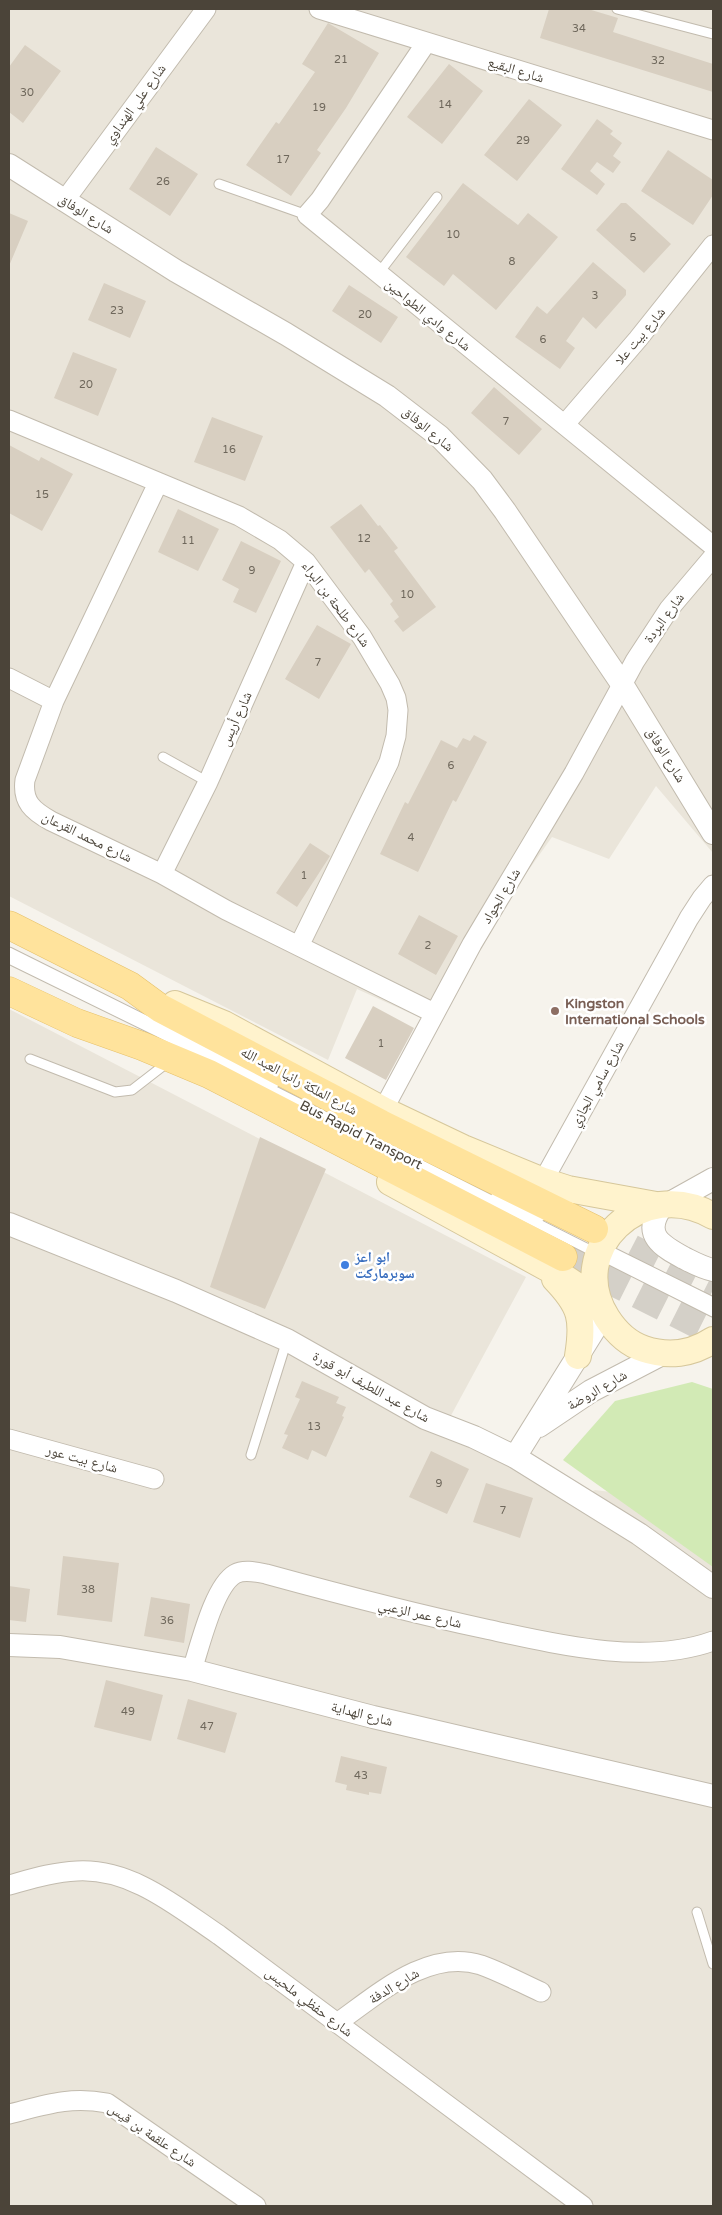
<svg xmlns="http://www.w3.org/2000/svg" width="722" height="2215" viewBox="0 0 722 2215" font-family="'Varela Round','Noto Naskh Arabic',sans-serif">
  <style>
    .residential { fill: #eae5da }
    .green { fill: #d2eab5 }
    .building { fill: #d8cfc1 }
    .lines { fill: none; stroke-linecap: round; stroke-linejoin: round }
    .primary-tunnel { stroke: #d4d0c8; stroke-width: 28; stroke-dasharray: 28 14; stroke-linecap: butt }
    .service-casing { stroke: #c2bbae; stroke-width: 11 }
    .minor-casing { stroke: #c2bbae; stroke-width: 21 }
    .tertiary-casing { stroke: #c2bbae; stroke-width: 24 }
    .secondary-casing { stroke: #d6c79b; stroke-width: 28 }
    .primary-casing { stroke: #e6c16a; stroke-width: 29 }
    .service { stroke: #fff; stroke-width: 9 }
    .minor { stroke: #fff; stroke-width: 19 }
    .tertiary { stroke: #fff; stroke-width: 22 }
    .secondary { stroke: #fff3cd; stroke-width: 26 }
    .primary { stroke: #ffe39c; stroke-width: 28 }
    .education-dot { fill: #8d6e63; stroke: #fff; stroke-width: 2 }
    .shop-dot { fill: #3f7fe0; stroke: #fff; stroke-width: 2 }
    .labels { text-anchor: middle; dominant-baseline: central; stroke-width: 5; stroke-linejoin: round; paint-order: stroke }
    .number-label { font-size: 11px; fill: #6e675b }
    .street-label { font-size: 14px; fill: #4b4439; stroke: #fff }
    .education-label { font-size: 14px; font-weight: bold; fill: #785e54; stroke: #fff; text-anchor: start }
    .shop-label { font-size: 14px; font-weight: bold; fill: #366cbe; stroke: #fff; text-anchor: start }
  </style>
  <rect width="100%" height="100%" fill="#f6f3ec"/>
  <path class="residential" d="M9 9H713V853L656 786 609 859 552 837 423 1019 357 989 328 1060 9 896Z
    M9 1009 526 1277 448 1421 575 1499 595 1490 673 1500 713 1543V2206H9Z"/>
  <path class="green" d="M692 1382 713 1389V1567L563 1460 615 1401Z"/>
  <path class="building" d="M549 9H588L618 18 613 32 713 64V92L540 38Z
    M328 23 379 53 346 108 317 150 321 153 291 196 246 165 276 122 279 124 315 72 302 64Z
    M25 45 61 71 23 123 9 112V67Z
    M449 64 483 91 442 144 407 117Z
    M529 99 562 125 517 181 484 155Z
    M597 119 613 131 610 134 622 143 613 156 621 162 613 173 597 162 590 171 605 184 597 195 561 169Z
    M156 147 198 174 170 216 129 189Z
    M668 150 713 180V195L693 225 641 191Z
    M463 183 518 225 528 213 558 237 496 310 453 274 444 286 406 257Z
    M621 203H626L671 244 644 273 596 230Z
    M9 213 28 221 9 266Z
    M593 262 626 290V295L596 329 583 317 566 341 575 348 560 369 515 337 537 306 547 314Z
    M104 283 146 301 130 338 88 320Z
    M349 285 398 317 381 343 332 311Z
    M73 352 117 369 98 416 54 398Z
    M494 387 542 429 519 455 471 413Z
    M212 417 263 436 245 481 194 462Z
    M9 445 39 461 41 457 73 474 42 531 9 513Z
    M361 504 378 526 380 525 398 548 394 551 436 607 403 632 394 621 399 617 390 604 393 601 369 569 365 573 330 527Z
    M178 509 219 529 198 571 158 552Z
    M241 541 281 561 256 613 233 602 239 589 222 580Z
    M317 625 351 644 319 699 285 679Z
    M474 735 487 742 456 802 453 800 418 872 380 854 405 802 408 804 441 740 457 748 463 738 470 741Z
    M310 843 330 856 297 907 276 893Z
    M419 915 458 936 436 975 398 954Z
    M373 1006 414 1028 386 1080 345 1058Z
    M260 1137 326 1169 265 1309 210 1287Z
    M302 1381 339 1397 336 1403 346 1407 342 1416 344 1417 326 1457 312 1450 308 1460 282 1448 288 1435 284 1434 300 1399 295 1397Z
    M431 1451 469 1469 447 1514 409 1497Z
    M486 1483 533 1498 520 1538 473 1522Z
    M63 1556 119 1563 112 1622 57 1615Z
    M9 1586 30 1589 26 1622 9 1620Z
    M151 1597 190 1604 184 1643 144 1636Z
    M106 1680 163 1695 151 1741 94 1727Z
    M188 1699 237 1713 225 1753 177 1739Z
    M341 1756 387 1767 381 1794 369 1792V1795L346 1790 347 1785 335 1782Z"/>
  <g class="lines">
    <path class="primary-tunnel" d="M594 1229 713 1290
      M563 1257 713 1332"/>
    <defs>
      <path id="service" d="M617 9 713 34
        M219 184 307 215
        M378 274 437 197
        M163 757 208 782
        M9 952 274 1084
        M9 959 158 1032 713 1312
        M30 1059 115 1092 132 1090 163 1066
        M496 1196 540 1217
        M604 1248 713 1302
        M251 1455 287 1340
        M697 1912 713 1964"/>
      <path id="minor" d="M319 9 713 130
        M426 43 320 200 307 215 713 546
        M65 200 206 9
        M9 420 239 516 280 540 306 562 362 637 390 684 396 698 398 710 396 736 389 762 299 946
        M565 424 638 339 713 245
        M158 483 54 701 25 780C22 802 33 811 51 821L162 874 226 910 434 1013
        M9 678 54 701
        M162 874 208 782 306 562
        M383 1110 472 944 574 773 635 661 669 609 713 557
        M543 1181 689 918 702 898 713 885
        M9 1439 154 1479
        M192 1670C200 1646 214 1586 235 1574 244 1569 256 1572 266 1574 339 1594 411 1613 486 1629 555 1644 644 1666 713 1641
        M9 1885C31 1879 53 1872 77 1871 131 1868 176 1906 219 1935L583 2206
        M337 2023C377 1995 428 1948 481 1965 501 1972 521 1983 541 1992
        M9 2114C45 2105 69 2096 107 2103L256 2206"/>
      <path id="tertiary" d="M9 165 176 271 286 334 387 396 439 436 482 480 505 511 622 684 713 833
        M713 1179 661 1208C642 1235 662 1246 684 1258 694 1263 703 1268 713 1270
        M9 1224 176 1291 287 1340 425 1418 474 1437 515 1457 639 1534 713 1587
        M539 1426 591 1391 664 1353
        M515 1457 604 1314
        M9 1645 60 1647 192 1670 373 1717 713 1796"/>
      <path id="secondary" d="M175 1004 224 1024 383 1110 463 1148 543 1181 568 1189 656 1205
        M390 1182 562 1276 598 1300
        M713 1216C643 1175 563 1249 607 1318 616 1332 629 1344 644 1349 668 1357 692 1354 713 1340
        M555 1279C581 1306 584 1319 578 1356"/>
      <path id="primary" d="M9 925 130 986 160 1008 381 1124 594 1229
        M9 991 77 1023 142 1046 209 1074 563 1257"/>
    </defs>
    <use href="#service" class="service-casing"/>
    <use href="#minor" class="minor-casing"/>
    <use href="#tertiary" class="tertiary-casing"/>
    <use href="#secondary" class="secondary-casing"/>
    <use href="#primary" class="primary-casing"/>
    <use href="#service" class="service"/>
    <use href="#minor" class="minor"/>
    <use href="#tertiary" class="tertiary"/>
    <use href="#secondary" class="secondary"/>
    <use href="#primary" class="primary"/>
  </g>
  <circle class="education-dot" cx="555" cy="1011" r="5"/>
  <circle class="shop-dot" cx="345" cy="1265" r="5"/>
  <g class="labels">
    <g class="number-label">
      <text x="579" y="28">34</text>
      <text x="341" y="59">21</text>
      <text x="658" y="60">32</text>
      <text x="27" y="92">30</text>
      <text x="445" y="104">14</text>
      <text x="319" y="107">19</text>
      <text x="523" y="140">29</text>
      <text x="283" y="159">17</text>
      <text x="163" y="181">26</text>
      <text x="453" y="234">10</text>
      <text x="633" y="237">5</text>
      <text x="512" y="261">8</text>
      <text x="595" y="295">3</text>
      <text x="117" y="310">23</text>
      <text x="365" y="314">20</text>
      <text x="543" y="339">6</text>
      <text x="86" y="384">20</text>
      <text x="506" y="421">7</text>
      <text x="229" y="449">16</text>
      <text x="42" y="494">15</text>
      <text x="364" y="538">12</text>
      <text x="188" y="540">11</text>
      <text x="252" y="570">9</text>
      <text x="407" y="594">10</text>
      <text x="318" y="662">7</text>
      <text x="451" y="765">6</text>
      <text x="411" y="837">4</text>
      <text x="304" y="875">1</text>
      <text x="428" y="945">2</text>
      <text x="381" y="1043">1</text>
      <text x="314" y="1426">13</text>
      <text x="439" y="1483">9</text>
      <text x="503" y="1510">7</text>
      <text x="88" y="1589">38</text>
      <text x="167" y="1620">36</text>
      <text x="128" y="1711">49</text>
      <text x="207" y="1726">47</text>
      <text x="361" y="1775">43</text>
    </g>
    <g class="street-label">
      <text transform="translate(516 70) rotate(17)">شارع البقيع</text>
      <text transform="translate(135 104) rotate(-54)">شارع علي الهنداوي</text>
      <text transform="translate(86 214) rotate(32)">شارع الوفاق</text>
      <text transform="translate(428 315) rotate(39)">شارع وادي الطواحين</text>
      <text transform="translate(640 336) rotate(-50)">شارع بيت علا</text>
      <text transform="translate(428 429) rotate(40)">شارع الوفاق</text>
      <text transform="translate(336 604) rotate(53)">شارع طلحة بن البراء</text>
      <text transform="translate(664 618) rotate(-54)">شارع البردة</text>
      <text transform="translate(236 719) rotate(-66)">شارع أريس</text>
      <text transform="translate(666 755) rotate(58)">شارع الوفاق</text>
      <text transform="translate(87 837) rotate(26)">شارع محمد القرعان</text>
      <text transform="translate(501 896) rotate(-59)">شارع الجواد</text>
      <text transform="translate(299 1081) rotate(28)">شارع الملكة رانيا العبد الله</text>
      <text transform="translate(597 1084) rotate(-61)">شارع سامي الجازي</text>
      <text transform="translate(361 1135) rotate(27)">Bus Rapid Transport</text>
      <text transform="translate(371 1387) rotate(29)">شارع عبد اللطيف أبو قورة</text>
      <text transform="translate(597 1390) rotate(-30)">شارع الروضة</text>
      <text transform="translate(82 1459) rotate(15)">شارع بيت عور</text>
      <text transform="translate(420 1614) rotate(13)">شارع عمر الزعبي</text>
      <text transform="translate(362 1714) rotate(14)">شارع الهداية</text>
      <text transform="translate(394 1986) rotate(-31)">شارع الدفة</text>
      <text transform="translate(309 2002) rotate(37)">شارع حفظي ملحيس</text>
      <text transform="translate(152 2135) rotate(34)">شارع علقمة بن قيس</text>
    </g>
    <g class="education-label">
      <text x="565" y="1003">Kingston<tspan x="565" dy="16">International Schools</tspan></text>
    </g>
    <g class="shop-label">
      <text x="355" y="1257">ابو اعز<tspan x="355" dy="16">سوبرماركت</tspan></text>
    </g>
  </g>
  <rect width="722" height="2215" fill="none" stroke="#4b4439" stroke-width="20"/>
</svg>
